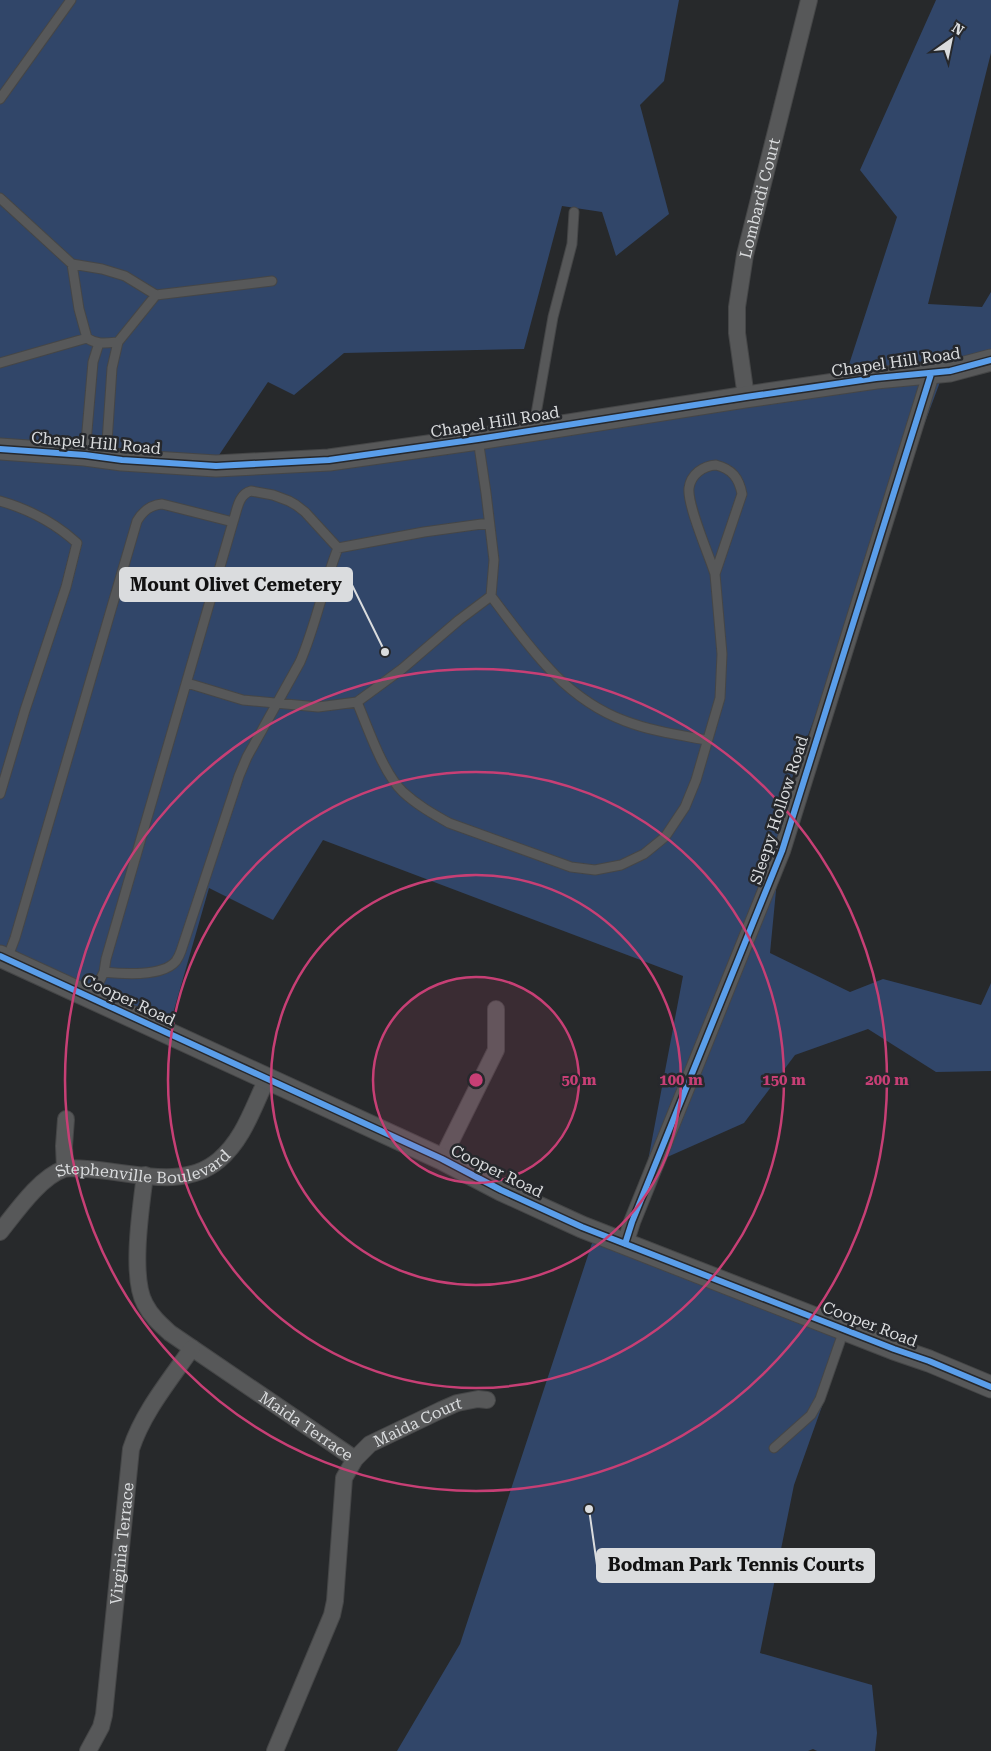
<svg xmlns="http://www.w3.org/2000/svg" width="991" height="1751" viewBox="0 0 991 1751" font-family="'Roboto Serif',serif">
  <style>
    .green { fill: #314669 }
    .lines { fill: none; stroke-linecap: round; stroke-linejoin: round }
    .service-casing { stroke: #454647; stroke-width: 11 }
    .minor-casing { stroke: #454647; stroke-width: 18 }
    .tertiary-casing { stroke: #454647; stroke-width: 23 }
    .service { stroke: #575859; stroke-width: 9 }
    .minor { stroke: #575859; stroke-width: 16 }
    .tertiary { stroke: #575859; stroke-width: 21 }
    .cycleway-casing { stroke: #26282c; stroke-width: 9 }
    .cycleway { stroke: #5a9eea; stroke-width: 6 }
    .ring { fill: none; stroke: #c73f75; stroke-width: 2.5 }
    .labels { text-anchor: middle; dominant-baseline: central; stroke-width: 5; stroke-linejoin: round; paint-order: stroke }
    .street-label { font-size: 16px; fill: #dadcde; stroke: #26282c }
    .centre { fill: #c73f75; stroke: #26282c; stroke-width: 2.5 }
    .ring-label { font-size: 15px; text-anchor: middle; font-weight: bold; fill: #c73f75; stroke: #26282c; stroke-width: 5; stroke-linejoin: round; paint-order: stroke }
    .leader { fill: none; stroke: #dadcde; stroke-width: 2 }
    .callout-dot { fill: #dadcde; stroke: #26282c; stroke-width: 2 }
    .callout { fill: #dadcde; stroke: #dadcde; stroke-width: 2 }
    .callout-label { font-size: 18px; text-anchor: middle; font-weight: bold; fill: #111 }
  </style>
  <rect width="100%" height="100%" fill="#27292b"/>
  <path class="green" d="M0 0H679L664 81 640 105 669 214 616 256 602 212 562 206 524 349 344 353 294 395 268 382 213 464 843 383 897 217 860 170 936 0H991V53L928 304 982 307 991 292V353L946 366 785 797 770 953 850 992 883 979 981 1005 991 983V1071L936 1072 868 1029 795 1055 744 1123 647 1166 683 976 323 840 273 920 209 888 168 1031 0 954Z
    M596 1231 848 1333 794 1485 760 1653 872 1685 877 1733 875 1751H817L813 1749 808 1751H397L460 1644Z"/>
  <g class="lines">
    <defs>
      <path id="service" d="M0 99 71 0
        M0 198 72 264 102 269 125 276 156 295 272 281
        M72 264 79 309 87 338
        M0 363 87 338C97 345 107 343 118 342
        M536 430V414L553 317 572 244 574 212
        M478 439 486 493 494 560 491 596C529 646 563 698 625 721 651 731 679 735 706 740
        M85 454 93 362 99 343
        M106 457 112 368 118 342 156 295
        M716 465C732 469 739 478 742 494L715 574C709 555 687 505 689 488 691 474 703 466 716 465Z
        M0 501C28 509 55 523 77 543L66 587 25 710 0 794
        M187 683 243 700 318 707 357 702 402 669 459 620 491 596
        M357 702C368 728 383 773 403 792 417 805 433 814 449 823L571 867 595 870 621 865 644 854 665 837 685 807 696 780 720 698 722 654 715 574
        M7 959 15 938 137 521C143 511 150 505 162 504L233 522
        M104 972C122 974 163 977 176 961 178 958 180 954 181 951L239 776 247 757 300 662C316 625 323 586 338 548
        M91 998 104 972 106 959 233 522C237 511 238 494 251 491L273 495 289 501 296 505 305 512 338 548 424 532 489 523
        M774 1448 811 1415 820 1399 844 1330"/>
      <g id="minor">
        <path id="s1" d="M746 397 737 333V307L745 255 809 0"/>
        <path d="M442 1159 496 1050V1009"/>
        <path d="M65 1168 64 1146 66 1119"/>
        <path id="s2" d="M145 1175C141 1207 130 1277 145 1304 151 1316 160 1324 170 1333L355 1459"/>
        <path id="s3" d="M0 1232C16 1212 40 1177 64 1169 70 1167 80 1169 87 1169 129 1171 183 1191 219 1160 244 1139 253 1107 267 1079"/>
        <path d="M625 1244 632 1222 782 851 931 374"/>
        <path id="s4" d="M88 1751 101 1727 104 1715 131 1449C143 1412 170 1380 192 1348"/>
        <path id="s5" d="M275 1751 332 1615 335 1601 344 1478 355 1459 370 1444 441 1410 457 1403 478 1399 487 1400"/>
      </g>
      <path id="tertiary" d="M0 449 85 455 122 460 216 466 329 460 478 439 746 397 876 378 950 371 991 360
        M0 956 442 1159 501 1190 582 1227 894 1349 929 1361 991 1387"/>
    </defs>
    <use href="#service" class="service-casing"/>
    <use href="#minor" class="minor-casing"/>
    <use href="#tertiary" class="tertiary-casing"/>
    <use href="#service" class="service"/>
    <use href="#minor" class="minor"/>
    <use href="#tertiary" class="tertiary"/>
    <defs>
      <path id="cycleway" d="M0 449 85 455 122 460 216 466 329 460 478 439 746 397 876 378 950 371 991 360
        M0 956 442 1159 501 1190 582 1227 894 1349 929 1361 991 1387
        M625 1244 632 1222 782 851 931 374"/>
    </defs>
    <use href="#cycleway" class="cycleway-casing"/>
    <use href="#cycleway" class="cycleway"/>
  </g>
  <circle cx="476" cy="1080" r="103" fill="#c73f75" fill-opacity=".12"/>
  <g class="ring">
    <circle cx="476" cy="1080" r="103"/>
    <circle cx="476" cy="1080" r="205"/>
    <circle cx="476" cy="1080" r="308"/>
    <circle cx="476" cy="1080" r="411"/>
  </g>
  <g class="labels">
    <g class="street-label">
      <text stroke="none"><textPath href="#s1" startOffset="202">Lombardi Court</textPath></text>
      <text transform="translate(896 362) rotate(-8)">Chapel Hill Road</text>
      <text transform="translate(495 422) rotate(-9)">Chapel Hill Road</text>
      <text transform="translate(96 443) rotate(5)">Chapel Hill Road</text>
      <text transform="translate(779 810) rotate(-72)">Sleepy Hollow Road</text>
      <text transform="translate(129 1000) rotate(25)">Cooper Road</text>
      <text stroke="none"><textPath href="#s3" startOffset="172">Stephenville Boulevard</textPath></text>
      <text transform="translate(497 1171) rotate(26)">Cooper Road</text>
      <text transform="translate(870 1324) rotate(21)">Cooper Road</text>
      <text stroke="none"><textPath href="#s5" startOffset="381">Maida Court</textPath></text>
      <text stroke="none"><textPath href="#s2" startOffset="334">Maida Terrace</textPath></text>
      <text stroke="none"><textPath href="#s4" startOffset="212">Virginia Terrace</textPath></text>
    </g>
  </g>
  <circle cx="476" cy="1080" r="8" class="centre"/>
  <g class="ring-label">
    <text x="579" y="1085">50 m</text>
    <text x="681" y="1085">100 m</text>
    <text x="784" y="1085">150 m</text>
    <text x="887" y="1085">200 m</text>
  </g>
  <path class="leader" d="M385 652L352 585M589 1509L597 1565"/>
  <g class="callout-dot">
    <circle cx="385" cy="652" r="5"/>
    <circle cx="589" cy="1509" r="5"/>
  </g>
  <g class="callout">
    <rect x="120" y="568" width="232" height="33" rx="5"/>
    <rect x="597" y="1549" width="277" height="33" rx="5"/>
  </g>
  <g class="callout-label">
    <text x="236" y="591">Mount Olivet Cemetery</text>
    <text x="736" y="1571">Bodman Park Tennis Courts</text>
  </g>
  <g transform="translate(951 40) rotate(33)" stroke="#26282c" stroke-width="4" paint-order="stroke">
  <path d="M0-4L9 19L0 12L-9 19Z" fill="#dadcde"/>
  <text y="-8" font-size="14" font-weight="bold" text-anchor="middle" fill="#dadcde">N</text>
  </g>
</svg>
